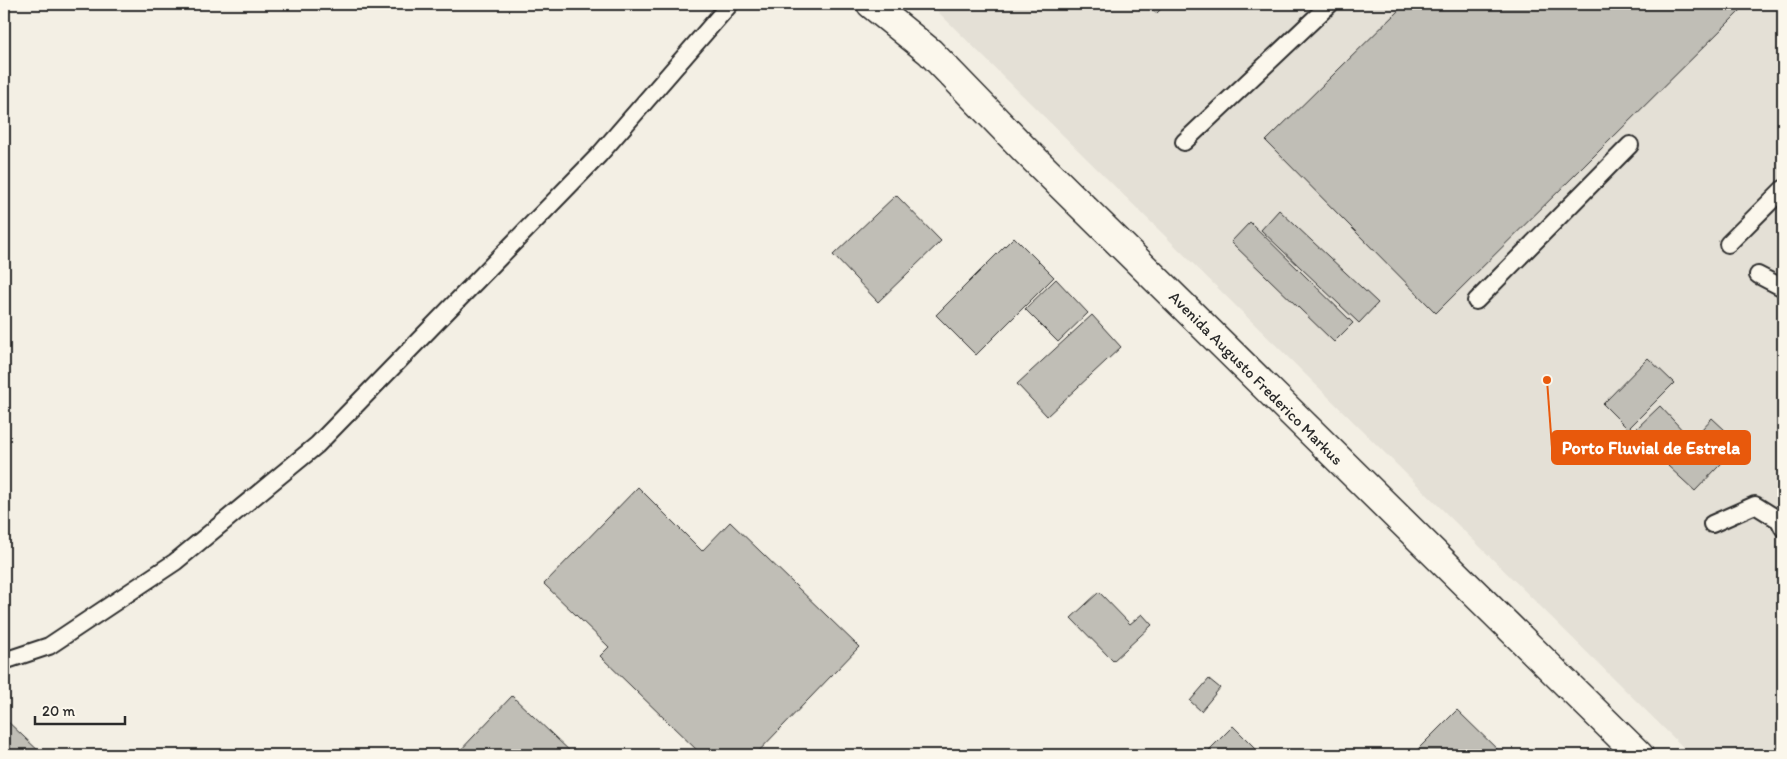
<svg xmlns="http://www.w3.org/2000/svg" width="1787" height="759" viewBox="0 0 1787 759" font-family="Itim,sans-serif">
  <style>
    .built { fill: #e4e0d6 }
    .building { fill: #c0beb6; stroke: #2b2b2b }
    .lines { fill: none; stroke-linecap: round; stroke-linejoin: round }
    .service-casing { stroke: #2b2b2b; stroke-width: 20 }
    .tertiary-casing { stroke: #2b2b2b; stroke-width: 31 }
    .service { stroke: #fbf7ec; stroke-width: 16 }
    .tertiary { stroke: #fbf7ec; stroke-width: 28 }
    .labels { text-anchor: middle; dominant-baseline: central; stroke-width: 4; stroke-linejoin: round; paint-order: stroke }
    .street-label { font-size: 16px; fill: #2b2b2b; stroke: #fbf7ec }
    .leader { fill: none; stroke: #e8590c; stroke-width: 2 }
    .callout-dot { fill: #e8590c; stroke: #fbf7ec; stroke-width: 2 }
    .callout { fill: #e8590c; stroke: #e8590c; stroke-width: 2 }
    .callout-label { font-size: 18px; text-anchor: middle; font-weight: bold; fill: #fff }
  </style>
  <rect width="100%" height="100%" fill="#f3efe4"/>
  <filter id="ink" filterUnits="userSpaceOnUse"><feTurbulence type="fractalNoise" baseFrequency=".02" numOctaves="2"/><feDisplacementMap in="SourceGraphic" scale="10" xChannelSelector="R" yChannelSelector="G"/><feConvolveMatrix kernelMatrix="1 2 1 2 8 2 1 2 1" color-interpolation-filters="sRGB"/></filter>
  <g filter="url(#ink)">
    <path class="built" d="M930 4H1783V755H1691Z"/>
    <path class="building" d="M1149 4H1164L1165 5 1156 14 1148 5Z
      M1405 4H1747L1436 313 1266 141Z
      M896 195 941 241 878 302 833 255Z
      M1279 210 1378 303 1359 323 1261 230Z
      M1250 222 1353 323 1334 342 1231 242Z
      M1014 237 1054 277 976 355 936 315Z
      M1056 279 1088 313 1058 342 1025 309Z
      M1092 315 1121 347 1047 416 1017 384Z
      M1648 358 1674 383 1628 429 1603 404Z
      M1660 406 1686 434 1664 456 1637 428Z
      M1712 418 1740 444 1695 491 1668 466Z
      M638 487 702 551 730 522 859 647 755 755H702L600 656 609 647 544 584Z
      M1099 592 1130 624 1142 614 1152 625 1113 661 1071 618Z
      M1209 679 1220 688 1201 711 1190 701Z
      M512 696 574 755H456Z
      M1457 710 1503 755H1412Z
      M4 718 43 755H4Z
      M1233 726 1262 755H1204Z"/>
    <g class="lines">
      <defs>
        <path id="service" d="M1184 142 1330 4
          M1728 244 1783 189
          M1758 275 1783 288
          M1476 301 1630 145
          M1712 524 1755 505 1779 520 1783 528
          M4 661 49 646 175 562 317 445 599 155 730 4"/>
        <path id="tertiary" d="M871 4 930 52 1025 150 1639 755"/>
      </defs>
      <use href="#service" class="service-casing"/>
      <use href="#tertiary" class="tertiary-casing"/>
      <use href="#service" class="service"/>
      <use href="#tertiary" class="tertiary"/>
    </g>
  </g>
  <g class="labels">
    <g class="street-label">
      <text transform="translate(1256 378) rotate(45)">Avenida Augusto Frederico Markus</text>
    </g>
  </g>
  <path class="leader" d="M1547 380L1552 448"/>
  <circle class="callout-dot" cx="1547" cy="380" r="5"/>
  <rect class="callout" x="1552" y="431" width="198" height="33" rx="5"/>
  <g class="callout-label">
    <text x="1651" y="454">Porto Fluvial de Estrela</text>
  </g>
  <rect width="1787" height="759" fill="none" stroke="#fbf7ec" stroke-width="20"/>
  <rect x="10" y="10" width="1767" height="739" fill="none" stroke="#2b2b2b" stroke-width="2" filter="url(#ink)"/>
  <path d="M35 716v8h90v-8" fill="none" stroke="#2b2b2b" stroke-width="2.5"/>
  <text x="42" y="716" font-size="15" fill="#2b2b2b" stroke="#fbf7ec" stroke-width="4" paint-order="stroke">20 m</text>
</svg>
